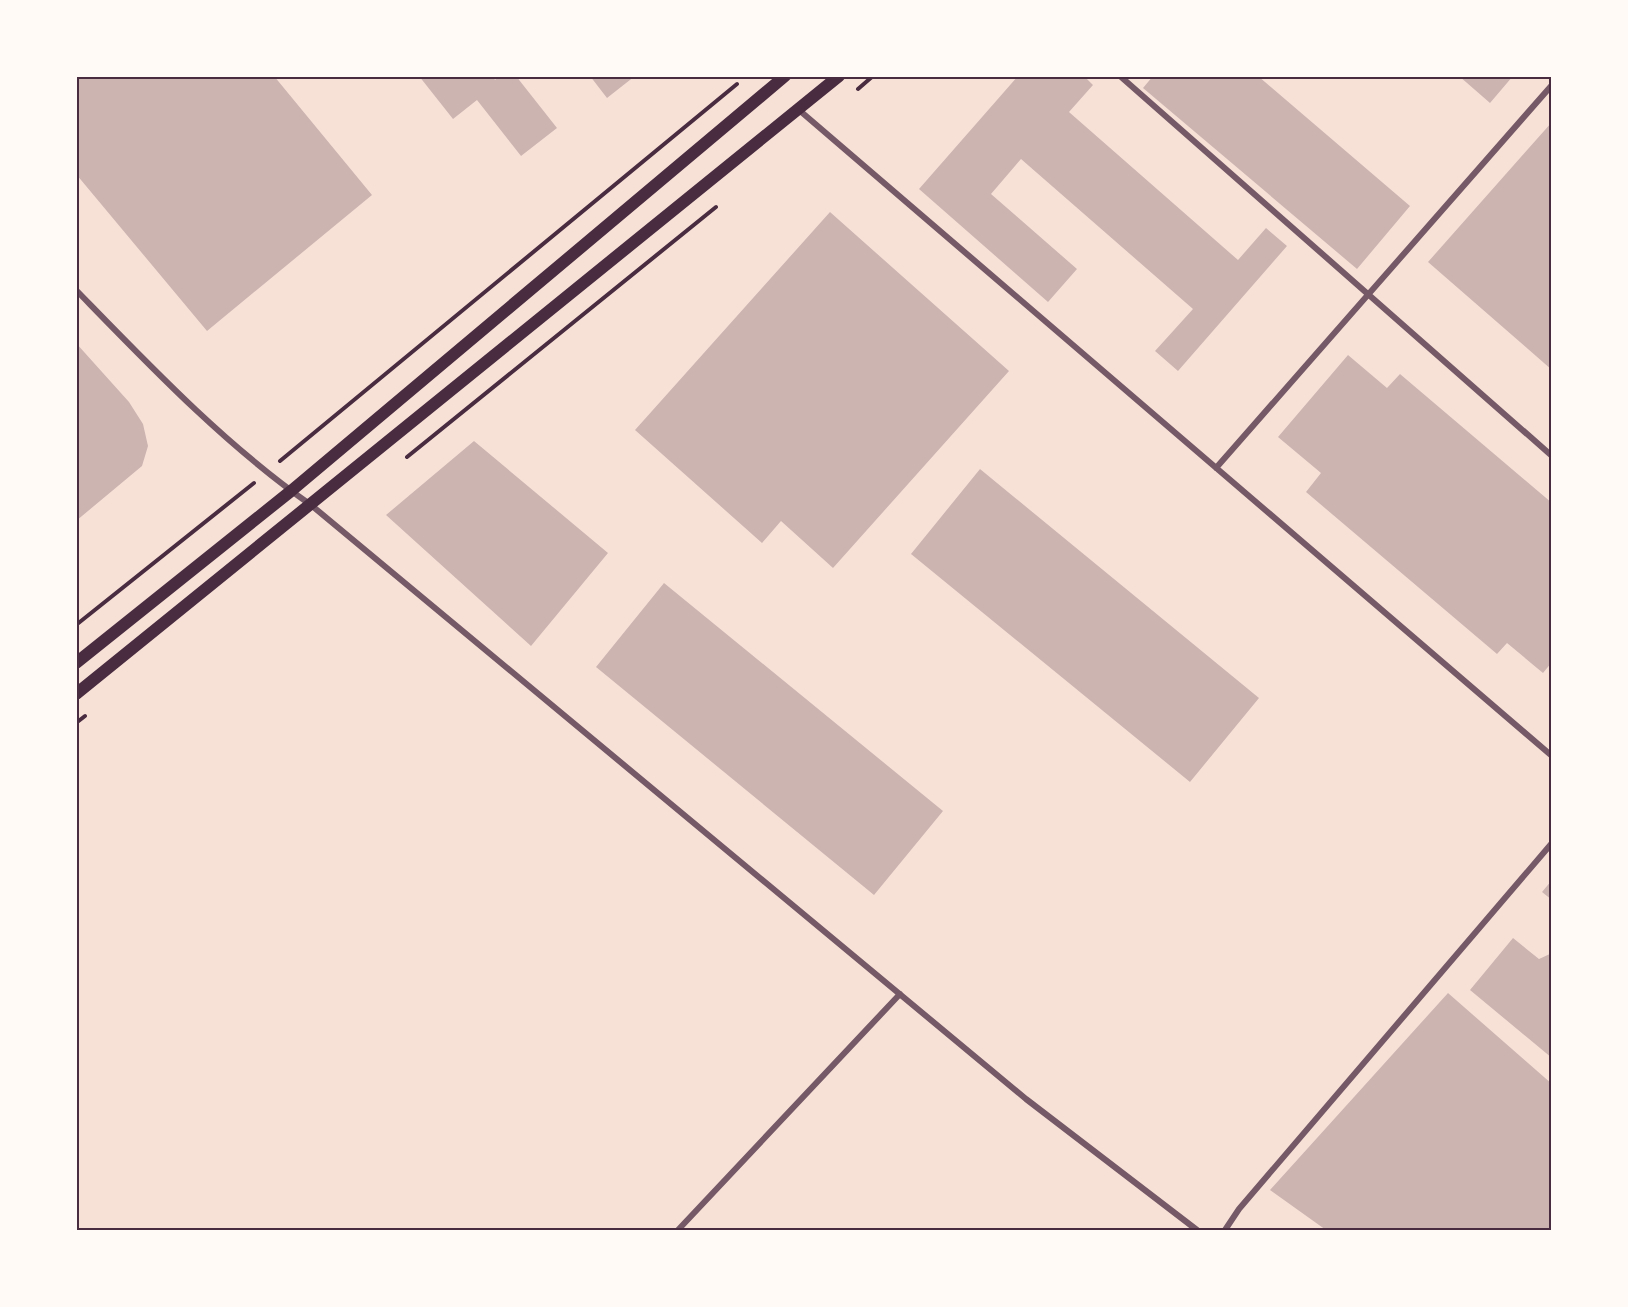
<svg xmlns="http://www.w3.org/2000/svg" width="1628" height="1307" viewBox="0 0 1628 1307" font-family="Poppins,sans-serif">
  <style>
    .building { fill: #ccb4b1 }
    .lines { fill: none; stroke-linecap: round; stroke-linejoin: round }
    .path { stroke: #4a2c40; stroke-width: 4 }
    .minor { stroke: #755966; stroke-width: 6 }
    .secondary { stroke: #4a2c40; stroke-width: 12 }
    .neatline { fill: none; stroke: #4a2c40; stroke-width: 2 }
  </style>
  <rect width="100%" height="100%" fill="#f7e1d7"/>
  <path class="building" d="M76 76H274L372 195 207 331 76 174Z
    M419 76H493L495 80 499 76H516L557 128 521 156 477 100 453 119Z
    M590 76H635L607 98Z
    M1018 76H1084L1093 85 1069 112 1238 260 1266 228 1287 246 1178 371 1155 351 1193 309 1021 159 991 194 1077 269 1048 302 919 189Z
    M1153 76H1258L1410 206 1357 269 1143 88Z
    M1459 76H1513L1490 103Z
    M1552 122V370L1428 262Z
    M830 212 1009 371 833 568 781 521 762 543 635 430Z
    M76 343 129 402 143 424 148 446 142 466 76 521Z
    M1348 355 1387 388 1400 374 1552 503V662L1543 673 1507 643 1497 654 1306 492 1321 473 1278 437Z
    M474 441 608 553 531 646 386 515Z
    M980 469 1259 698 1190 782 911 554Z
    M664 583 943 811 874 895 596 667Z
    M1552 880V900L1542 892Z
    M1513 938 1539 959 1552 953V1058L1470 990Z
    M1448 993 1552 1084V1230H1326L1270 1190Z"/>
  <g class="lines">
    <path class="path" d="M858 89 873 76
      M407 457 716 207
      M280 461 737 84
      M76 625 254 483
      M76 723 85 716"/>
    <path class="minor" d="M1120 76 1552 456
      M1551 76 1552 77
      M799 110 1552 756
      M76 290C150 366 224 444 311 505L1026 1099 1197 1230
      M1216 468 1552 85
      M678 1230 900 994
      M1225 1230 1239 1209 1552 843"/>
    <path class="secondary" d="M76 663 291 491 785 76
      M76 694 839 76"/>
  </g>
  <rect width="1628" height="1307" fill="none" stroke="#fffaf5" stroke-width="156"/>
  <rect x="78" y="78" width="1472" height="1151" class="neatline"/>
</svg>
